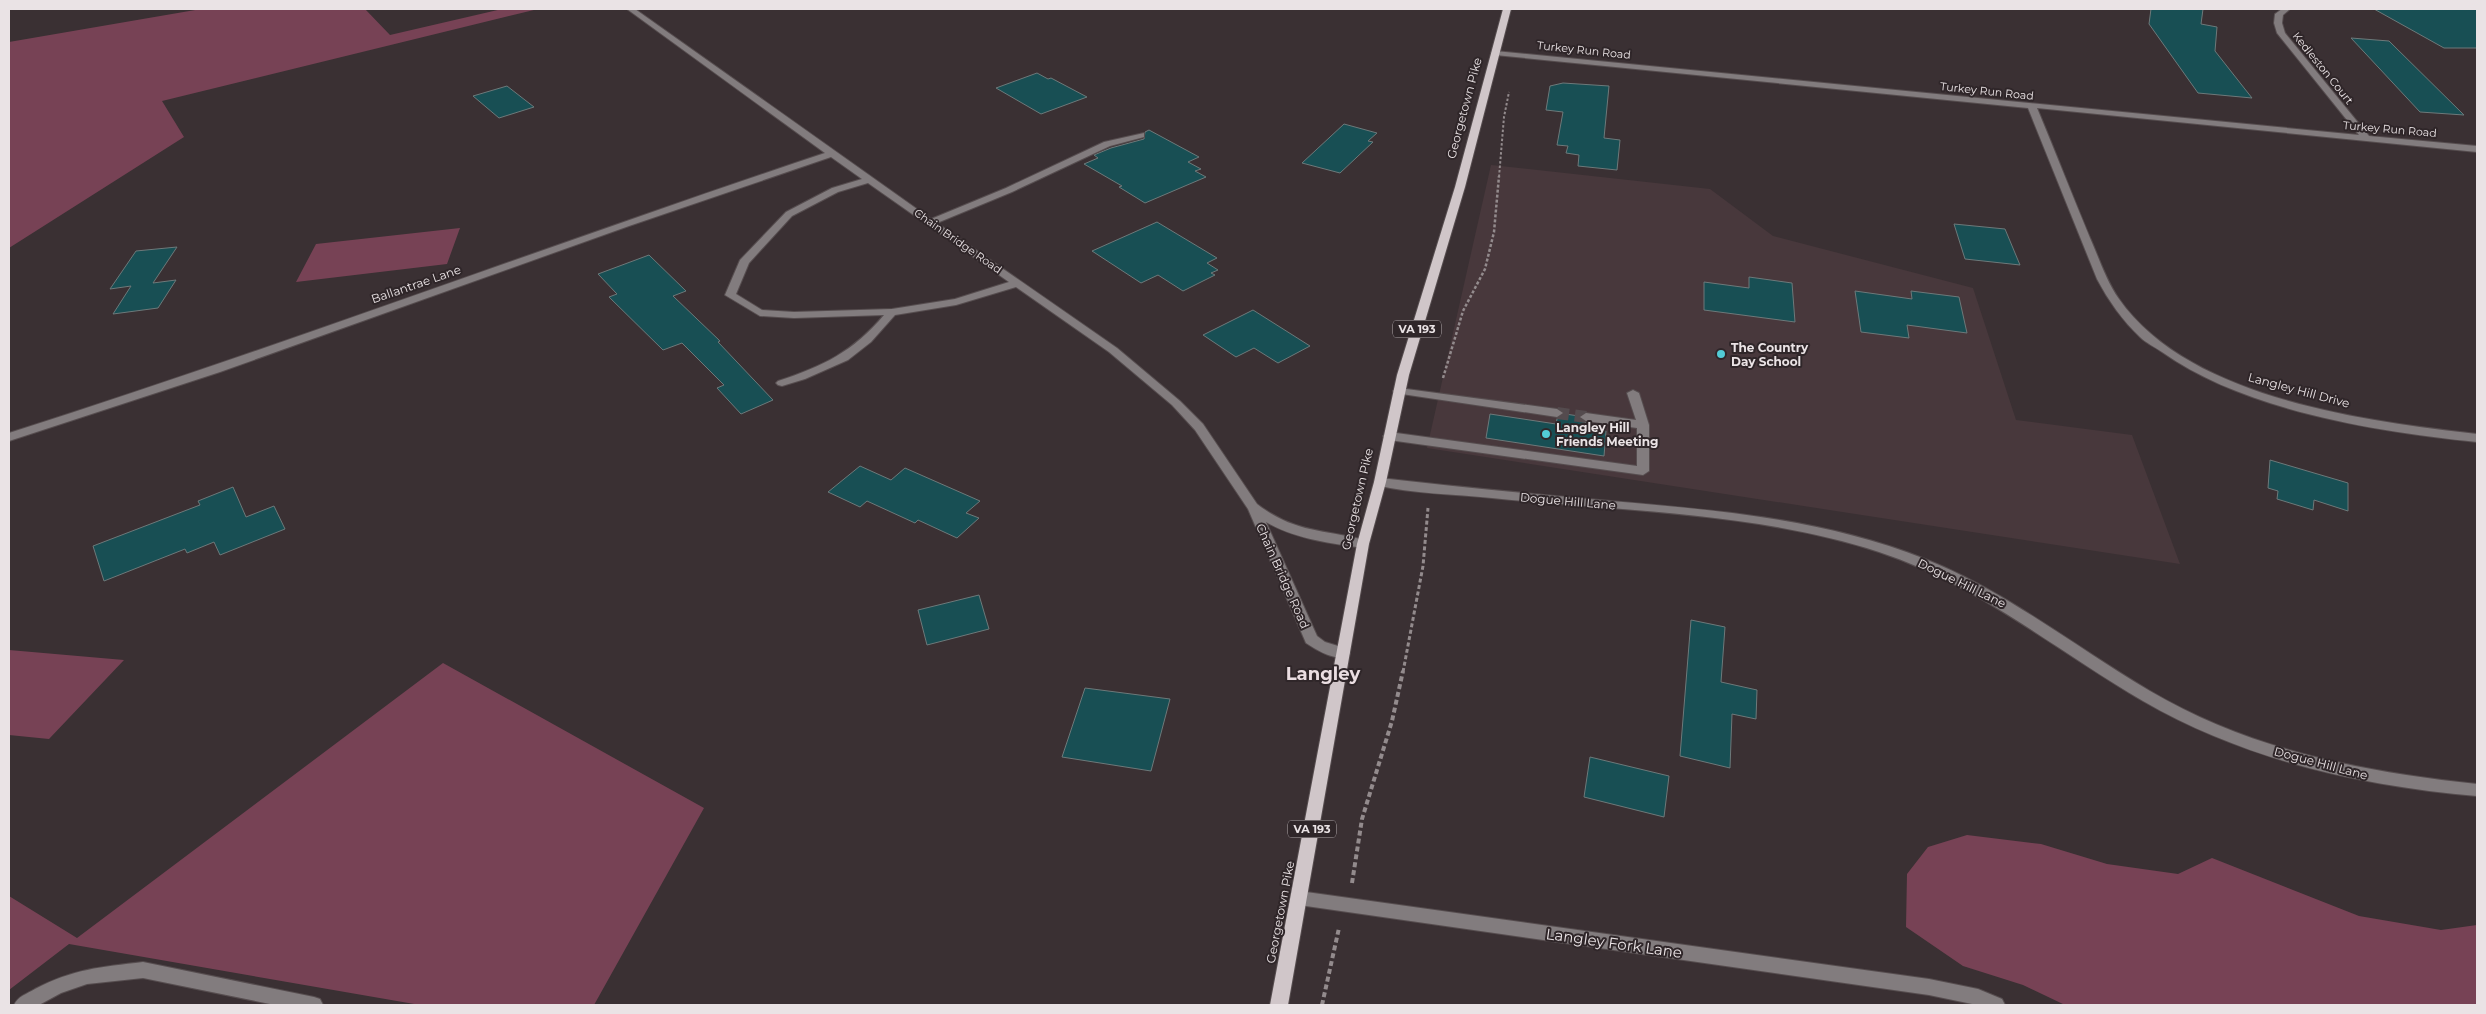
<svg xmlns="http://www.w3.org/2000/svg" width="2486" height="1014" viewBox="0 0 2486 1014" font-family="Montserrat,sans-serif">
  <style>
    .built { fill: #48383c }
    .green { fill: #774255 }
    .building { fill: #184f54; stroke: #6d797a }
    .lines { fill: none; stroke-linecap: round; stroke-linejoin: round }
    .minor-tunnel { stroke: #544b4e; stroke-width: 12; stroke-dasharray: 12 6; stroke-linecap: butt }
    .minor-casing { stroke: #564d4f; stroke-width: 2 }
    .major-casing { stroke: #564d4f; stroke-width: 2 }
    .path-far3 { stroke: #938b8d; stroke-width: 2; stroke-dasharray: 2.5 2; stroke-linecap: butt }
    .path-far2 { stroke: #938b8d; stroke-width: 2.5; stroke-dasharray: 3 2; stroke-linecap: butt }
    .path-far1 { stroke: #938b8d; stroke-width: 3; stroke-dasharray: 4 2.5; stroke-linecap: butt }
    .path { stroke: #938b8d; stroke-width: 4; stroke-dasharray: 5 3; stroke-linecap: butt }
    .minor { fill: #827c7e; fill-rule: evenodd }
    .major { fill: #d0c6c9; fill-rule: evenodd }
    .poi-dot { fill: #52ccd6; stroke: #2f2629; stroke-width: 2 }
    .labels { text-anchor: middle; dominant-baseline: central; stroke-width: 4; stroke-linejoin: round; paint-order: stroke }
    .far-street-label { font-size: 11px; fill: #eae3e5; stroke: #2f2629 }
    .shield { fill: #2f2629; stroke: #b2aaad; stroke-width: 1 }
    .shield-label { font-size: 11px; font-weight: bold; fill: #eae3e5 }
    .street-label { font-size: 12px; fill: #eae3e5; stroke: #2f2629 }
    .poi-label { font-size: 12px; font-weight: bold; fill: #eae3e5; stroke: #2f2629; text-anchor: start }
    .near-street-label { font-size: 15px; fill: #eae3e5; stroke: #2f2629 }
    .district-label { font-size: 18px; font-weight: bold; fill: #ebdee2; stroke: #2f2629 }
  </style>
  <rect width="100%" height="100%" fill="#3a3033"/>
  <path class="built" d="M1491 165 1710 189 1773 236 1973 288 2016 420 2132 435 2180 564 1427 448Z"/>
  <path class="green" d="M201 9H365L390 35 502 9H538L162 101 184 137 9 248V42Z
    M460 228 447 264 296 282 316 244Z
    M9 650 124 660 49 739 9 735Z
    M443 663 704 808 594 1005H420L69 944 9 990V896L77 938Z
    M1967 835 2041 844 2107 864 2178 874 2212 858 2359 916 2441 930 2477 925V1005H2065L2023 985 1963 966 1906 927 1907 874 1928 847Z"/>
  <path class="building" d="M2151 9H2203L2201 24 2217 27 2215 51 2252 98 2198 93 2149 24Z
    M2374 9H2477V48H2444Z
    M2351 38 2389 41 2464 115 2420 112Z
    M1037 73 1048 79 1051 78 1087 97 1041 114 996 88Z
    M1563 83 1609 86 1604 138 1620 140 1617 170 1578 166 1579 155 1566 153 1568 146 1557 145 1563 112 1546 110 1550 86Z
    M507 86 534 107 499 118 473 96Z
    M1344 124 1377 133 1368 141 1373 142 1340 173 1302 163Z
    M1149 130 1199 157 1188 162 1201 169 1195 171 1206 177 1145 203 1119 187 1122 186 1084 164 1098 158 1094 155 1111 148 1144 139 1145 132Z
    M1157 222 1217 258 1207 263 1218 270 1211 273 1215 275 1183 291 1158 275 1141 283 1092 251Z
    M1954 224 2005 229 2020 265 1965 259Z
    M177 247 153 283 176 280 158 308 113 314 131 286 110 289 136 251Z
    M649 255 686 291 673 296 720 341 718 342 773 400 741 414 717 388 724 385 682 343 663 350 609 297 617 294 598 274Z
    M1749 277 1792 283 1795 322 1704 310V282L1749 288Z
    M1855 291 1912 299 1911 291 1959 297 1967 333 1907 325 1909 338 1861 332Z
    M1253 310 1310 346 1278 363 1254 348 1236 357 1203 335Z
    M1490 414 1556 424 1557 419 1565 414 1579 416V419L1586 423 1585 428 1606 431 1604 456 1486 438Z
    M2270 460 2348 483V511L2314 500 2313 510 2277 499 2278 491 2268 488Z
    M860 466 891 480 905 468 980 501 966 513 979 518 957 538 918 520 915 523 867 501 860 507 828 492Z
    M233 487 246 517 274 506 285 529 220 555 214 542 187 553 185 549 104 581 93 546 200 505 198 501Z
    M979 595 989 629 927 645 918 610Z
    M1691 620 1725 627 1721 682 1757 690 1756 719 1732 714 1730 768 1680 756Z
    M1085 688 1170 699 1151 771 1062 757Z
    M1590 757 1669 776 1664 817 1584 797Z"/>
  <g class="lines">
    <path class="minor-tunnel" d="M1557 413 1586 417"/>
    <defs>
      <path id="minor" d="M627 9H635L931 219 1006 188 1104 142 1144 133V137L1110 146 1012 192 937 223 1117 348 1180 401 1203 424 1257 504C1296 534 1325 529 1368 541L1369 544 1363 548C1330 543 1295 539 1266 522L1317 636 1325 642 1348 649 1350 653 1348 657C1335 661 1316 650 1306 643L1248 509 1195 430 1172 405 1109 352 1016 287 956 305 895 315 871 342 848 360 805 379 782 386 778 385 776 383 778 381C823 366 853 352 884 315L794 318 760 316 725 295 740 260 786 212 832 188 862 179 831 157 629 226 220 372 9 441V433C283 346 552 244 825 153ZM868 183 1009 282 955 299 892 309 794 312 762 310 736 294 749 263 792 216 838 192Z
        M2282 9H2290L2283 15 2282 23 2285 33 2369 136 2477 146V152L2037 108C2055 151 2072 195 2090 238 2099 258 2106 281 2119 299 2189 399 2365 421 2477 434V442C2378 432 2245 411 2162 352 2155 347 2146 343 2140 337 2123 321 2108 300 2097 279L2028 108 1495 55 1491 53 1495 51 2359 135 2277 33 2274 23 2275 14Z
        M1399 388 1557 409 1563 413 1557 417 1395 393 1393 391 1395 389Z
        M1633 390 1639 393 1649 425V471L1643 475 1389 440 1383 436 1389 432 1637 466V428L1586 421 1580 417 1586 413 1636 420 1627 393Z
        M1380 478C1457 487 1534 494 1611 501 1717 510 1825 519 1925 559 2006 591 2075 647 2150 691 2250 750 2363 772 2477 784V796C2361 786 2245 760 2143 701 2054 649 1979 585 1879 552 1757 512 1619 511 1492 498 1454 494 1413 494 1376 485L1374 482 1376 479Z
        M1299 891 1929 979 1978 989 2002 999 2005 1005H1977L1929 995 1299 905 1293 903 1291 898 1293 893Z
        M143 962 314 997 320 999 323 1005H275L143 978 87 984 61 993 39 1005H14C18 996 27 994 35 989 73 969 101 967 143 962Z"/>
      <path id="major" d="M1503 9H1511L1465 187 1409 375 1386 482 1369 544 1288 1005H1270L1357 544 1374 482 1397 375 1455 187Z"/>
    </defs>
    <use href="#minor" class="minor-casing"/>
    <use href="#major" class="major-casing"/>
    <path class="path-far3" d="M1499 177 1504 117 1509 92"/>
    <path class="path-far2" d="M1443 378 1463 311 1485 269 1494 232 1499 176"/>
    <path class="path-far1" d="M1403 672 1423 566 1428 508"/>
    <path class="path" d="M1352 883 1362 819 1392 721 1403 671
      M1322 1005 1339 928"/>
    <use href="#minor" class="minor"/>
    <use href="#major" class="major"/>
  </g>
  <g class="poi-dot">
    <circle cx="1721" cy="354" r="5"/>
    <circle cx="1546" cy="434" r="5"/>
  </g>
  <g class="labels">
    <g class="far-street-label">
      <text transform="translate(1584 50) rotate(6)">Turkey Run Road</text>
      <text transform="translate(2323 68) rotate(51)">Kedleston Court</text>
      <text transform="translate(1987 91) rotate(6)">Turkey Run Road</text>
      <text transform="translate(2390 129) rotate(5)">Turkey Run Road</text>
      <text transform="translate(958 241) rotate(35)">Chain Bridge Road</text>
    </g>
    <g class="shield">
      <rect x="1393" y="320.5" width="48" height="17" rx="4"/>
      <rect x="1288" y="820.5" width="48" height="17" rx="4"/>
    </g>
    <g class="shield-label">
      <text x="1417" y="329">VA 193</text>
      <text x="1312" y="829">VA 193</text>
    </g>
    <g class="street-label">
      <text transform="translate(1464 108) rotate(-75)">Georgetown Pike</text>
      <text transform="translate(416 284) rotate(-19)">Ballantrae Lane</text>
      <text transform="translate(2299 390) rotate(15)">Langley Hill Drive</text>
      <text transform="translate(1357 499) rotate(-77)">Georgetown Pike</text>
      <text transform="translate(1568 501) rotate(5)">Dogue Hill Lane</text>
      <text transform="translate(1283 576) rotate(66)">Chain Bridge Road</text>
      <text transform="translate(1962 583) rotate(26)">Dogue Hill Lane</text>
      <text transform="translate(2321 763) rotate(15)">Dogue Hill Lane</text>
      <text transform="translate(1280 912) rotate(-79)">Georgetown Pike</text>
    </g>
    <g class="poi-label">
      <text x="1731" y="347">The Country<tspan x="1731" dy="14">Day School</tspan></text>
      <text x="1556" y="427">Langley Hill<tspan x="1556" dy="14">Friends Meeting</tspan></text>
    </g>
    <g class="near-street-label">
      <text transform="translate(1614 943) rotate(8)">Langley Fork Lane</text>
    </g>
    <g class="district-label">
      <text x="1323" y="674">Langley</text>
    </g>
  </g>
  <rect width="2486" height="1014" fill="none" stroke="#eae3e5" stroke-width="20"/>
</svg>
